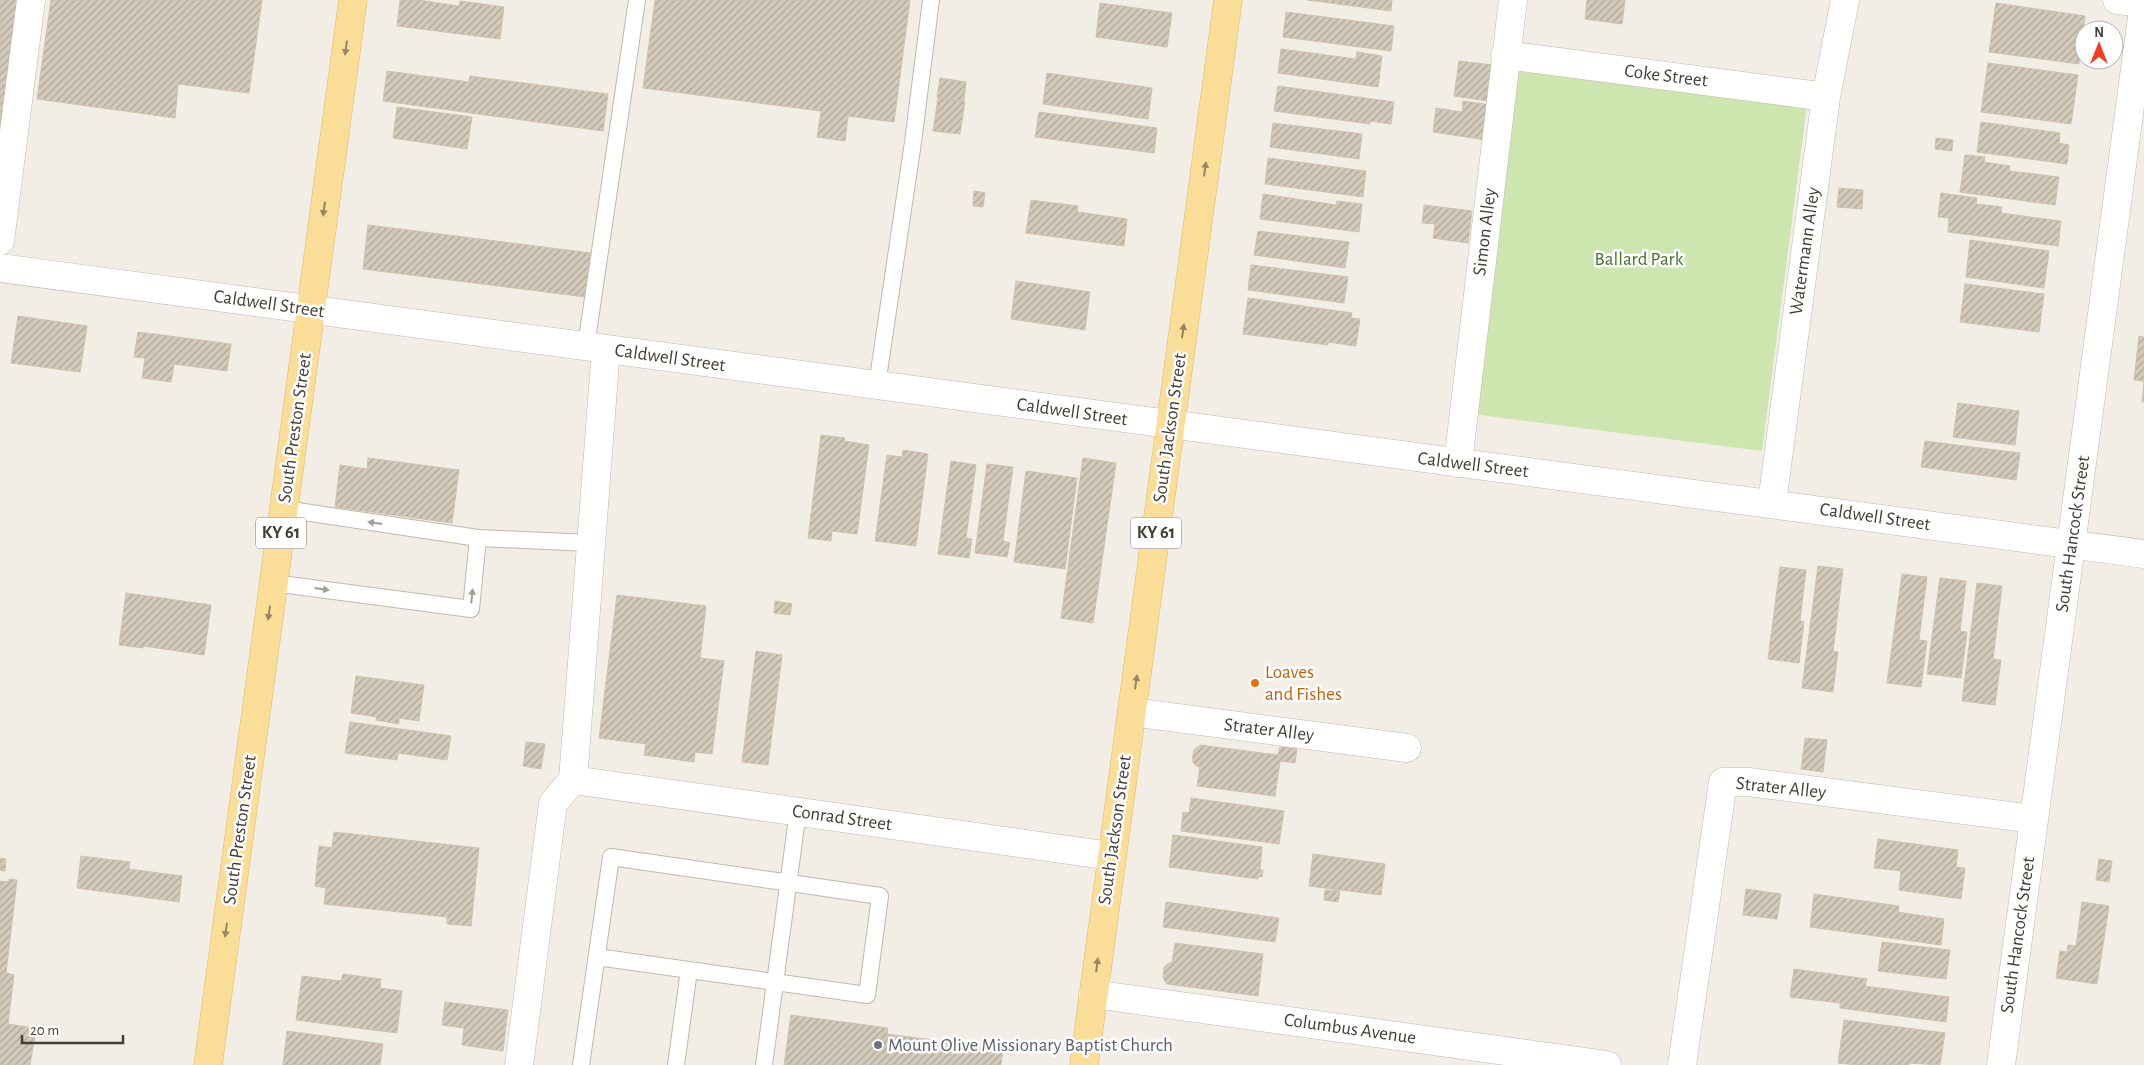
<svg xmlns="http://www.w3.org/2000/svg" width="2144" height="1065" viewBox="0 0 2144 1065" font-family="'Alegreya Sans',sans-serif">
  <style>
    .green { fill: #cde5af }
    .building { fill: url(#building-hatch); stroke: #cec2af }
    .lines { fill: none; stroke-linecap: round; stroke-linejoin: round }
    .lane-casing { stroke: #c0b9ab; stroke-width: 18 }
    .street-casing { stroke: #c0b9ab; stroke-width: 29 }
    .primary-casing { stroke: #deba67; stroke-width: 29 }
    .lane { stroke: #fff; stroke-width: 16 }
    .street { stroke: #fff; stroke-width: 28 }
    .primary { stroke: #fadd96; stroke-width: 28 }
    .oneway { fill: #968661 }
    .oneway2 { fill: #a29e9a }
    .food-dot { fill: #e8710a; stroke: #fff; stroke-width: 2 }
    .worship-dot { fill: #6b7280; stroke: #fff; stroke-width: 2 }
    .labels { text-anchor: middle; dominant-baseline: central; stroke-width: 5; stroke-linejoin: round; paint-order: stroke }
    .shield { fill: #fff; stroke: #7c7872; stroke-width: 1 }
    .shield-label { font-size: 18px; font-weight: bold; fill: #443e35 }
    .street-label { font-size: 19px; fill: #443e35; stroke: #fff }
    .park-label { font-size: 19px; fill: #47732b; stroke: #fff }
    .food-label { font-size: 19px; fill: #c56008; stroke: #fff; text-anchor: start }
    .worship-label { font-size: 19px; fill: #5b616d; stroke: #fff; text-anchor: start }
  </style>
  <defs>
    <pattern id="building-hatch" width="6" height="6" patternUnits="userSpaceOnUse" patternTransform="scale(1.25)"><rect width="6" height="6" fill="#d3cabb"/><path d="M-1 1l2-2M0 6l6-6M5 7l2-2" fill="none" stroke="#ada599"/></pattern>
  </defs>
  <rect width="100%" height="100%" fill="#f2eee5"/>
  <path class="green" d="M1517 68 1807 105 1762 451 1472 414Z"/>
  <path class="building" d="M0 0H19L0 131Z
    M51 0H262L249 93 178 84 175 118 37 99Z
    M400 0H418L459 6 460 1 504 7 500 39 397 26Z
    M655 0H910L894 122 848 116 845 141 817 137 821 111 643 88Z
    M1307 0H1392L1391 11Z
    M1587 0H1625L1622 24 1585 19Z
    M1100 3 1172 13 1167 47 1096 37Z
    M1996 3 2085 16 2079 64 1989 52Z
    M1286 12 1394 26 1391 51 1283 37Z
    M1281 49 1356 59 1357 52 1382 56 1378 87 1278 73Z
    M1459 61 1492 65 1488 101 1454 96Z
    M1988 63 2078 75 2071 124 1981 112Z
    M387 71 469 82 470 76 608 94 603 131 383 101Z
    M1047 73 1152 88 1148 119 1043 104Z
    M940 78 966 82 964 101 937 97Z
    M1278 86 1394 102 1391 124 1370 121V124L1274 111Z
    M938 98 965 102 960 134 933 131Z
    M1463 101 1491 105 1486 140 1433 132 1436 108 1462 112Z
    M397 107 472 117 467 149 393 138Z
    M1039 112 1157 128 1154 153 1035 137Z
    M1981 122 2060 133 2059 143 2069 145 2067 164 1977 152Z
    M1273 123 1362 134 1359 159 1270 147Z
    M1936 138 1953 140 1952 151 1935 149Z
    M1965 155 1985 157 1984 162 2010 166 2009 171 2059 177 2055 205 1960 192Z
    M1268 158 1366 171 1363 197 1265 184Z
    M1839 188 1863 190 1862 209 1837 207Z
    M974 191 985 193 983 207 973 206Z
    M1941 193 1977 198 1976 204 2002 207 2001 213 2061 221 2058 246 1948 232 1949 218 1938 217Z
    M1263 194 1336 205 1337 201 1362 204 1359 232 1260 219Z
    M1031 200 1078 206 1077 212 1127 219 1124 246 1026 233Z
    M1424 205 1472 211 1468 243 1433 238 1435 224 1422 223Z
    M368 225 591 253 585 297 363 269Z
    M1258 231 1349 242 1345 268 1254 255Z
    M1970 240 2049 251 2044 288 1966 277Z
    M1251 265 1348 277 1344 303 1248 290Z
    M1016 281 1090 292 1085 330 1011 319Z
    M1965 284 2044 294 2039 332 1960 322Z
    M1248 298 1352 313 1351 318 1360 319 1356 346 1328 342V345L1243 334Z
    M18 316 87 326 80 372 11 363Z
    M138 332 231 344 227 371 174 364 171 382 142 378 145 358 134 357Z
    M2139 336 2144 337V402H2142L2144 381 2134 380Z
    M1958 403 2019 411 2015 445 1953 437Z
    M821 435 845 438 844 441 869 445 857 534 832 531 831 541 808 538Z
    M1925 441 2020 453 2016 480 1921 467Z
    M903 450 928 454 916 546 875 541 887 455 902 457Z
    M368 458 459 470 452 523 335 507 340 465 367 469Z
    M1083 458 1116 463 1093 623 1061 618Z
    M951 461 976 465 966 538 972 539 969 558 938 554Z
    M987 464 1013 467 1003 541 1010 543 1007 557 975 553Z
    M1026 471 1077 478 1065 569 1014 562Z
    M1818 566 1843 569 1833 651 1838 652 1833 692 1802 688Z
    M1780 567 1806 570 1800 621 1804 622 1799 663 1768 659Z
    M1902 574 1927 577 1919 640 1927 641 1921 687 1887 683Z
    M1940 578 1966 581 1960 631 1967 632 1961 678 1927 674Z
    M1977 583 2002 586 1993 659 2001 660 1995 705 1962 701Z
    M126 593 211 605 204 655 143 646V648L119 645Z
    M617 595 706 606 700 658 724 661 712 754 695 752 694 762 644 755 646 744 599 738Z
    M775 601 792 604 790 615 774 613Z
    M756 651 782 655 768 765 742 762Z
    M356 676 424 685 419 721 399 718V724L376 720 377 717 351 713Z
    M350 722 451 736 447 760 398 753 397 760 345 753Z
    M1805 738 1827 740 1823 772 1801 769Z
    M526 742 545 744 541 769 523 766Z
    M1200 745 1278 755 1280 747 1297 749 1295 763 1280 761 1275 796 1197 786 1200 767 1196 766 1192 760 1194 750Z
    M1191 798 1284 811 1279 844 1181 831 1183 812 1189 813Z
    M334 832 479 848 471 926 447 924V917L324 904 326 888 315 886 319 846 332 848Z
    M1173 835 1262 847 1260 870H1263L1262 877 1259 876 1258 879 1169 867Z
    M1878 839 1958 850 1956 867 1965 868 1961 899 1899 890 1901 871 1874 868Z
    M1313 854 1385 864 1381 895 1309 886Z
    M81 856 130 862 129 869 182 876 179 902 77 888Z
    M0 858 6 859 5 871 0 870Z
    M2099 859 2112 861 2109 882 2096 880Z
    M9 879 17 880 6 973 14 975 8 1024 36 1028 30 1065H0V881L9 882Z
    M1746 889 1781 894 1777 919 1743 915Z
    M1325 890 1340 891 1338 902 1324 900Z
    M1814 894 1899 906 1898 912 1944 919 1941 945 1810 927Z
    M1166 902 1279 918 1275 942 1163 927Z
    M2082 902 2109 906 2097 984 2056 978 2060 951 2067 952 2068 945 2076 946Z
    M1882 942 1950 950 1946 979 1878 971Z
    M1175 943 1263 954 1258 996 1167 984 1163 978 1164 967 1169 963H1172Z
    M1794 969 1867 979 1865 986 1949 997 1946 1022 1840 1008V1003L1790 997Z
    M343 974 381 979 380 988 402 991 397 1033 296 1020 302 976 341 981Z
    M445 1002 508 1010 503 1051 462 1045 464 1028 442 1025Z
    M791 1015 888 1028 887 1034 1003 1049 1001 1065H784Z
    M1844 1020 1945 1033 1940 1065 1909 1063V1065H1856L1838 1063Z
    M287 1031 383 1044 380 1065H283Z"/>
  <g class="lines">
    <defs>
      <path id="lane" d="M586 346 637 0
        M877 385 913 142 931 0
        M478 538 590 543
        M273 583 471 609 478 538 284 509
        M581 1065 611 857 880 896 867 995 597 957
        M676 1065 689 970
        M764 1065 798 811"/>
      <path id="street" d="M2117 0 2144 3
        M1505 55 1826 97
        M0 241 31 0
        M0 268 2144 554
        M1458 463 1513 0
        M1772 503 1826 97 1845 0
        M1132 712 1407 748
        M573 780 1111 856
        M1093 994 1607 1065
        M519 1065 553 803 573 780 606 349
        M1682 1065 1723 782H1748L2034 819
        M2001 1065 2144 2"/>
      <path id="primary" d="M208 1065 353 0
        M1084 1065 1228 0"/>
    </defs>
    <use href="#lane" class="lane-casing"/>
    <use href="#street" class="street-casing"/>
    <use href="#primary" class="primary-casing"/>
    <use href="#lane" class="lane"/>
    <use href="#street" class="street"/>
    <use href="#primary" class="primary"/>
  </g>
  <defs><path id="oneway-solid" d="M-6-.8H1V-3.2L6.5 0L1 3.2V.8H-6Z" transform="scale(1.25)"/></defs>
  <g class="oneway">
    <use href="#oneway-solid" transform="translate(346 48) rotate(98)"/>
    <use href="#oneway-solid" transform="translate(1205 169) rotate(-82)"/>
    <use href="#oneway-solid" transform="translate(324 209) rotate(98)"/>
    <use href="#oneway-solid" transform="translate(1183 331) rotate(-82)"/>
    <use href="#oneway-solid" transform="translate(269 613) rotate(98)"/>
    <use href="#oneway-solid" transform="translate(1136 682) rotate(-82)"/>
    <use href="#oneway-solid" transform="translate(226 930) rotate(98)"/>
    <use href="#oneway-solid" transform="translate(1097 965) rotate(-83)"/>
  </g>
  <g class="oneway2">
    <use href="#oneway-solid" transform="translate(375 523) rotate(-172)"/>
    <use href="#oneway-solid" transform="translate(322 589) rotate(8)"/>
    <use href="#oneway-solid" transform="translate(472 596) rotate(-84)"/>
  </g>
  <circle class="food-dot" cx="1255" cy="683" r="5"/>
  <circle class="worship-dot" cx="878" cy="1045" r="5"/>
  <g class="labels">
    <g class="shield">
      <rect x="256" y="517.5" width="50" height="31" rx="4"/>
      <rect x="1131" y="517.5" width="50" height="31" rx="4"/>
    </g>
    <g class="shield-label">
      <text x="281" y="533">KY 61</text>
      <text x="1156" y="533">KY 61</text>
    </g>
    <g class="street-label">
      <text transform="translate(1666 76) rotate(7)">Coke Street</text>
      <text transform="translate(1485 232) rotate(-83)">Simon Alley</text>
      <text transform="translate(1805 251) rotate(-82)">Watermann Alley</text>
      <text transform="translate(269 304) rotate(8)">Caldwell Street</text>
      <text transform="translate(670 358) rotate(8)">Caldwell Street</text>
      <text transform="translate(1072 412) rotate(8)">Caldwell Street</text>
      <text transform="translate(295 428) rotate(-82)">South Preston Street</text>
      <text transform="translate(1170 428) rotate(-82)">South Jackson Street</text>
      <text transform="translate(1473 465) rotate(7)">Caldwell Street</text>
      <text transform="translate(1875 517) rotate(8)">Caldwell Street</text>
      <text transform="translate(2073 534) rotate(-82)">South Hancock Street</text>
      <text transform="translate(1269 730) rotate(7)">Strater Alley</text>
      <text transform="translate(1781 788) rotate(6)">Strater Alley</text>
      <text transform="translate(842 818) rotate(8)">Conrad Street</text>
      <text transform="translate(240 830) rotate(-82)">South Preston Street</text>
      <text transform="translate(1115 830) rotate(-82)">South Jackson Street</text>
      <text transform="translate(2018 935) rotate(-82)">South Hancock Street</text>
      <text transform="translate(1350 1029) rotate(8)">Columbus Avenue</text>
    </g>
    <g class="park-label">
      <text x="1639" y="259">Ballard Park</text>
    </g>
    <g class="food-label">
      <text x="1265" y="672">Loaves<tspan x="1265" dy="22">and Fishes</tspan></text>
    </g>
    <g class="worship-label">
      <text x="888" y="1045">Mount Olive Missionary Baptist Church</text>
    </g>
  </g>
  <g transform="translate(2099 45)"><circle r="24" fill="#ffffff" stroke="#b4b2ae"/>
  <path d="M0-4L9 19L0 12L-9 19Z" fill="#f13d1d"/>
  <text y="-8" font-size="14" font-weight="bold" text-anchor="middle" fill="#443e35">N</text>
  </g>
  <path d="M22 1035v8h101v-8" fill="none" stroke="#443e35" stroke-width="2.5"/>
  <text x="30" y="1035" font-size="15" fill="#443e35" stroke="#ffffff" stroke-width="4" paint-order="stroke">20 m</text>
</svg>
